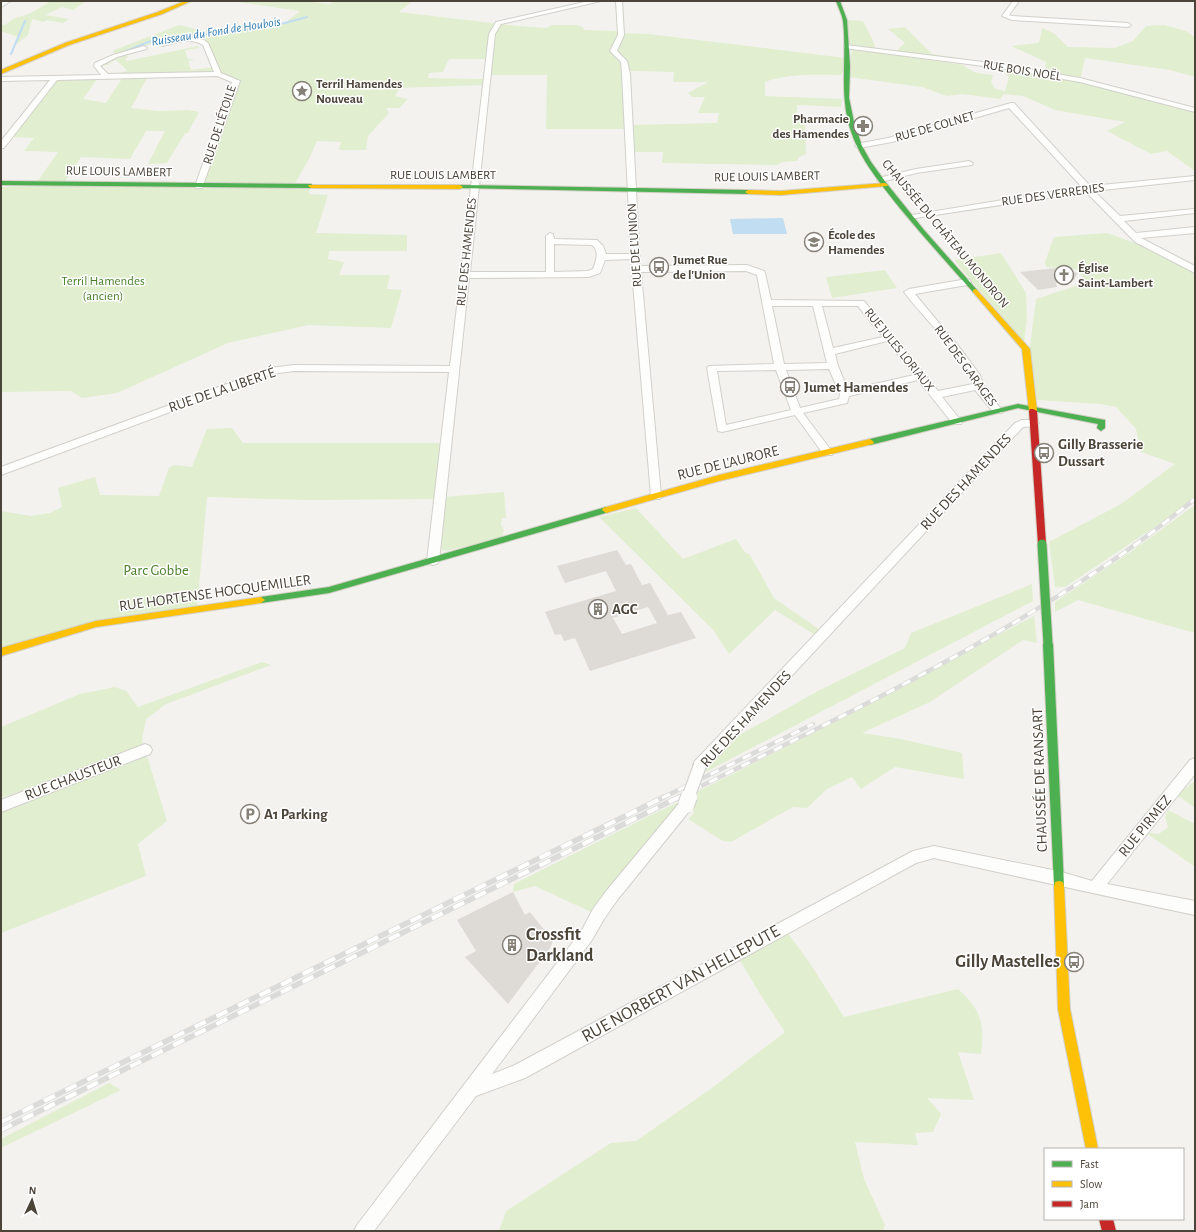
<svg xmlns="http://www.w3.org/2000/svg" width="1196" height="1232" viewBox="0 0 1196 1232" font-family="'Alegreya Sans',sans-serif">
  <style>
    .green { fill: #e1eecf }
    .water { fill: #c0ddf1 }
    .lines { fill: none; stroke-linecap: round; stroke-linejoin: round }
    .stream { stroke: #c0ddf1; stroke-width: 2 }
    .building { fill: #dedbd6; fill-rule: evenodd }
    .street-casing { stroke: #d2d0cb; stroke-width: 2 }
    .fast-casing { stroke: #d3cfc5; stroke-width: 2 }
    .slow-casing { stroke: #d3cfc5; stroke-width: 2 }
    .jam-casing { stroke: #d3cfc5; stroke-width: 2 }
    .street { fill: #fdfdfc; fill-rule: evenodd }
    .fast { fill: #4caf50; fill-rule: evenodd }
    .slow { fill: #ffc107; fill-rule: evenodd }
    .jam { fill: #c62828; fill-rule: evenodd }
    .rail-far1-casing { stroke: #dbdbda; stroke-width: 4.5 }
    .rail-casing { stroke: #dbdbda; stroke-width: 5.5 }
    .rail-far1 { stroke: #fff; stroke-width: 3; stroke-dasharray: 9; stroke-linecap: butt }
    .rail { stroke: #fff; stroke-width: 4; stroke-dasharray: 12; stroke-linecap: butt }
    .street-bridge-far1-casing { stroke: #d2d0cb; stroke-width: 14; stroke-linecap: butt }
    .street-bridge-casing { stroke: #d2d0cb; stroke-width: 18; stroke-linecap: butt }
    .fast-bridge-casing { stroke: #d3cfc5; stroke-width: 11; stroke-linecap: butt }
    .street-bridge-far1 { stroke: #fdfdfc; stroke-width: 12 }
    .street-bridge { stroke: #fdfdfc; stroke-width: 16 }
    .fast-bridge { stroke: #4caf50; stroke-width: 9 }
    .labels { text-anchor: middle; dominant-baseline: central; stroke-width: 3; stroke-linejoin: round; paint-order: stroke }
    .far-water-label { font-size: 13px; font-style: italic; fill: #2e7ab2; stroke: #fff }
    .far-street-label { font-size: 13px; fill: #4b4439; stroke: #fff }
    .far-poi-label { font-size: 13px; font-weight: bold; fill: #4b4439; stroke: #fff; text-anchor: start }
    .far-park-label { font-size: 13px; fill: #4a7f2a; stroke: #fff }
    .poi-label { font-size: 15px; font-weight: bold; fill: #4b4439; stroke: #fff; text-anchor: start }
    .street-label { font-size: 15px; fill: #4b4439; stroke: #fff }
    .park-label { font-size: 15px; fill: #4a7f2a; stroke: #fff }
    .near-poi-label { font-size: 18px; font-weight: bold; fill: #4b4439; stroke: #fff; text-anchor: start }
    .near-street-label { font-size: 18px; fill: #4b4439; stroke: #fff }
  </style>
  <rect width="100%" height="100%" fill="#f4f2ee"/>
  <path class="green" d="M51 1H86L73 10 62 7 45 15 69 19 63 23 46 20 44 22 32 19 28 35 18 43 16 42 18 37 1 31V24L5 25 13 19 31 13Z
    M231 1H304L330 4 334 1H412L399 12 517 26 547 28 552 25H576L583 27 584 30 619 31 620 33 648 34 846 58 842 75C816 75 790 73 765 82V96L842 99 841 107 797 105V119H805L806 154 799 157 797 161 782 162 777 165 662 163 663 152H630L629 125 717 123 719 113H698L705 97H692L688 93 708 82H673L674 72 629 71 627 129H546L547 75H487L486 59H449L443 72 429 73 428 78 483 79 482 85 400 88 395 96 408 99 399 108H386L389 113 368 136 366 150H339L341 142 317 141 309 159 293 187 310 188 309 194 328 195 316 233 407 235V251H329L328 259 344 262 339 275H390L387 289 402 290 391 328 308 325 228 343 117 393 82 398 71 391 1 392V187L202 182 233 83 226 76H148L131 108 158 111 188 110 199 112 188 133H185L167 163 148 164 165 131H146L130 159 81 157 64 183 37 182 58 152 24 151 34 138 10 137 56 79 98 78 83 99 106 103 123 77 109 75 128 71 116 60 109 63 110 64 99 67V64L126 54 128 57 125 59 127 61 198 46 199 48 185 50 188 59H195L188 61 191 70 215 67 208 48 194 38 162 44 159 42 144 46V48L116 54 112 51 179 25 199 30 252 28 286 22 300 11Z
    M846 20 863 21 875 45V50L852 46 850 44Z
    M1164 25 1186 31 1195 37V77L1170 70 1085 58 1080 80 1195 110V171L1167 151 1151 154 1107 131 1125 122 1055 110 1023 96 1004 94 1000 99 962 94 947 96 922 87 849 77 852 48 963 65C972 73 981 74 993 75L991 83 994 86 993 88 1005 91 1009 77 999 66 1045 72 1046 62 1011 46 1039 43 1042 28 1055 34 1068 47 1115 48 1133 41 1146 26Z
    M905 27 932 54 957 58 964 63 894 53 905 43 888 29Z
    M1107 233 1137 244 1195 273V500L1065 587H1055L1049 542 1121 504 1175 464 1141 452 1136 429 1116 407 1100 404 1037 400 1030 346 1036 299 1076 286 1085 279 1076 269 1046 267 1045 262 1054 237Z
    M1001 253 1026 293 1027 318 1024 342 958 265 955 260Z
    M885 270 897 288 832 298 826 277Z
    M232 428 243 443H440L434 499 308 500 207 497 197 609 96 624 1 652V511L31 516 50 513 62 507 58 488 95 477 100 495 159 496 169 468 174 465 192 467 207 429Z
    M504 492 506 518H502L501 525 504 530 502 538 445 551 439 548 444 497Z
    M1195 505V633L1078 600 1055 612V602L1129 553Z
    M636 508 683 559 736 539 745 552 750 555 774 598 820 630 815 635 775 610 729 654 713 630 599 517Z
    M1032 584 1033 601 702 774 720 746 818 691 905 648 911 633Z
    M1034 616 1037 643 1023 640 930 702 862 733 901 739 962 753 964 779 895 767 861 789 852 777 827 789 807 808 793 807 731 842 723 841 688 819 694 813 692 808 695 793 805 737Z
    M262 662 271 665 166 704 146 719 142 740 167 821 138 844 146 876 1 933V799L43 784 1 798V727L80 694 115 687 126 691 138 707Z
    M1195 781V808L1177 795Z
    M679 802 677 809 591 912 535 886 513 892 514 884 655 813Z
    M1168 810 1195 824V867L1145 832 1159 834 1168 827 1165 817Z
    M787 932 809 962 844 1017 958 989C981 1009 985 1024 981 1054L958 1052 974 1100 927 1098 941 1114 933 1132 915 1133 918 1145 855 1142 864 1179 885 1225 883 1231H499L506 1211 611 1143 636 1141 712 1088 785 1032 760 994 739 959Z
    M109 1083 121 1090 1 1148V1139Z"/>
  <path class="water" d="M783 218 787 234H733L730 219Z"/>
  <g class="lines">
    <path class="stream" d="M126 51 151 41 249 29 285 23 307 17
      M11 54 25 21"/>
  </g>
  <path class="building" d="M1056 268 1059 271 1067 270 1078 273 1074 280 1056 283 1057 287 1038 290 1020 272Z
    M617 550 626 565 631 564 642 585 650 583 668 615 681 612 696 638 590 671 575 638 564 641 561 634 555 635 545 612 616 591 606 571 565 583 557 566ZM648 607 657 623 622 634 613 618Z
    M513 892 525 915 530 912 553 941 550 948 508 1004 465 957 476 951 457 920Z"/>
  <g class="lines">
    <defs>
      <path id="street" d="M3 1H11L1 7V2Z
        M589 1H601L501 24 495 34 470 272H546V236L550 233 553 234 554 239 597 240 603 246 606 254H631L622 74 621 62 610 51 618 35 616 1H622L624 35 617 51 627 61 630 74 640 266 747 265 764 271 765 273 771 300 864 301 938 391 973 384C964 355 923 318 904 292L909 289 967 279 970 280 971 282 970 284 967 285 915 294 963 352 980 375 985 390 1003 411 1002 413H994L975 390 942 397 962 422 961 424H953L918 380 849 396 847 403 803 413 833 453 832 455H824L795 415 722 432 718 431 707 368 709 366 774 364 757 275 746 271 641 272 661 496 660 499H652L651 496 631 259 605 260 600 273 589 277 469 278 439 561 437 564 433 565 429 564 427 561 449 372 294 371 272 374 1 475V467L270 368 294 365 450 366 489 34 496 22ZM554 244 592 245C600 251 596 261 593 269L588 271 554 272ZM772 306H813L827 363 784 364ZM822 306H858L883 337 833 348ZM887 341 914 375 848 390 838 366 835 354ZM829 369 840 394 839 399 800 408 786 370ZM776 370 791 410 726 425 717 371Z
        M1013 1H1019L1009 15 1012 16 1128 23 1131 25 1128 27 1012 20 1002 16Z
        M191 37 204 40 208 43 221 73 240 81 202 188H196L195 186 232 82 217 76 57 80 4 148H1V141L50 80 1 81V77L101 75 94 66 95 63 113 55 144 46 147 48 146 49 117 57 100 66 108 74 214 72 203 45C191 37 175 43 162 46L159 44 173 39Z
        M846 45 999 64 1080 78 1195 108V112L1080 82 999 68 844 48V46Z
        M1011 103H1014L1090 186 1195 176V180L1094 191 1120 216 1195 209V213L1124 221 1136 233 1195 227V233L1141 238 1195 266V273L1135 242 1086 192 909 219 908 217 909 215H912L1082 187 1009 108 892 142 859 148 855 146 856 144 888 138Z
        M969 161 973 163 972 165 916 173 881 182 877 180 878 178 916 169Z
        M1022 420H1034L1039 423 1034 426 1023 427 705 769 700 771 695 769 693 765 695 761 1015 423Z
        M145 744 150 746 152 750 150 754 1 812V800Z
        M1195 758V774L1107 884 1195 901V915C1108 897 1021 877 934 858L916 863 525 1078 476 1096 374 1231H354L357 1225 582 930 593 909 607 890 681 801 686 799 691 801 693 805 691 809 618 899 604 919 592 940 492 1074 515 1065 913 851 934 846 1058 871 1092 881 1190 760Z"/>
      <path id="fast" d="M836 1H840L847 20 850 66 849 98 854 122 862 146 871 162 887 184 924 230 977 290V292H973C948 264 923 236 899 207 878 180 856 155 848 121 840 88 847 55 843 21 842 14 838 7 836 1Z
        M1 181 311 184 314 186 311 188 1 185Z
        M460 185 748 190 751 192 748 194 458 188V186Z
        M1018 404 1105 420V428L1101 431 1097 428 1098 424 1018 408 870 445 866 442 870 439Z
        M606 507 609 508 610 510 609 512 329 593 261 603 257 600 261 597 329 587Z
        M1048 640 1051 641 1053 644 1064 886 1063 890 1059 891 1055 890 1054 886 1043 644 1045 641Z"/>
      <path id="slow" d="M185 1H191L162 14 69 45 1 74V70L65 43 158 12Z
        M885 183 888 185 887 186 781 195 748 194 745 192 748 190 781 191Z
        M309 185H460L463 187 460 189 311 188 308 186Z
        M975 289 977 290 1030 349 1037 411 1036 413H1033L1029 411 1022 349 973 292V290Z
        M870 439 874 442 873 444 719 481 606 513 602 510 603 508 719 475Z
        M261 597 265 600 261 603 96 627 1 656V648L96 621Z
        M1059 881 1063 882 1064 886 1070 1009 1098 1149H1086L1058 1009 1054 886 1055 882Z"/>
      <path id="jam" d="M1030 409H1033L1037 411 1046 544 1042 547 1038 544 1029 411Z
        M1099 1219H1113L1116 1231H1102Z"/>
    </defs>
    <use href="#street" class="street-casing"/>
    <use href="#fast" class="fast-casing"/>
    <use href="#slow" class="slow-casing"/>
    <use href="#jam" class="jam-casing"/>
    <use href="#street" class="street"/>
    <use href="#fast" class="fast"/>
    <use href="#slow" class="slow"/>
    <use href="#jam" class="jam"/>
    <defs>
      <path id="rail-far1" d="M662 798 813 724
        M677 798C821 727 966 658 1100 569 1133 548 1164 523 1195 499"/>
      <path id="rail" d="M1 1122 664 797
        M1 1130 679 797"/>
    </defs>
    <use href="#rail-far1" class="rail-far1-casing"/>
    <use href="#rail" class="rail-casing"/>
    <use href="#rail-far1" class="rail-far1"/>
    <use href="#rail" class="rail"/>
    <defs>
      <path id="street-bridge-far1" d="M688 798 700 765"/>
      <path id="street-bridge" d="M686 805 689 797"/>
      <path id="fast-bridge" d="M1042 544 1048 644"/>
    </defs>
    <use href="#street-bridge-far1" class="street-bridge-far1-casing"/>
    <use href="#street-bridge" class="street-bridge-casing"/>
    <use href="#fast-bridge" class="fast-bridge-casing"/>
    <use href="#street-bridge-far1" class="street-bridge-far1"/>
    <use href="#street-bridge" class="street-bridge"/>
    <use href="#fast-bridge" class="fast-bridge"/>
  </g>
  <defs>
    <symbol id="sight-ring" viewBox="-11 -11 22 22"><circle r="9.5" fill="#fff" stroke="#868178" stroke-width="1.5"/><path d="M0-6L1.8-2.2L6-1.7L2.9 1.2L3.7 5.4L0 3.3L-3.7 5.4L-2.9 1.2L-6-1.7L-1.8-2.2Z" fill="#868178"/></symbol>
    <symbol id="pharmacy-ring" viewBox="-11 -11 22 22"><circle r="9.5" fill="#fff" stroke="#868178" stroke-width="1.5"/><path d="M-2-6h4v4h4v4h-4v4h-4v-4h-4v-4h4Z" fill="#868178"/></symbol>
    <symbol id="school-ring" viewBox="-11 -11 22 22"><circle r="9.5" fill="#fff" stroke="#868178" stroke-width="1.5"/><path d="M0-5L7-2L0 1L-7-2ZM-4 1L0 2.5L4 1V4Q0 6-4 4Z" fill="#868178"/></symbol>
    <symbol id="bus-ring" viewBox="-11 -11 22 22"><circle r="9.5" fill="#fff" stroke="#868178" stroke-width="1.5"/><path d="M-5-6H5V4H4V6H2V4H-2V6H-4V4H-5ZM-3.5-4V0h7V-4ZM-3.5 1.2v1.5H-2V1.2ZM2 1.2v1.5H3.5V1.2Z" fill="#868178"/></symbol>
    <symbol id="church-ring" viewBox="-11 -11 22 22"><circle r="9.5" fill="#fff" stroke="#868178" stroke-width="1.5"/><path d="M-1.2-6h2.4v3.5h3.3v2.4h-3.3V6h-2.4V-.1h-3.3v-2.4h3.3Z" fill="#868178"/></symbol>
    <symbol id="building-ring" viewBox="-11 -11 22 22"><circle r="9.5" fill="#fff" stroke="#868178" stroke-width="1.5"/><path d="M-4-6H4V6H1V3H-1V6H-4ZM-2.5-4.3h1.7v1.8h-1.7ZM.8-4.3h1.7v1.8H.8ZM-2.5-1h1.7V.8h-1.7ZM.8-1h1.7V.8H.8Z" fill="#868178"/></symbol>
    <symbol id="parking-ring" viewBox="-11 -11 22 22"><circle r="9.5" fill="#fff" stroke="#868178" stroke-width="1.5"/><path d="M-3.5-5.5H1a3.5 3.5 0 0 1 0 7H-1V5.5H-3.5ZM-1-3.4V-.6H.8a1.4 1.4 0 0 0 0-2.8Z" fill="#868178"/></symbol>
  </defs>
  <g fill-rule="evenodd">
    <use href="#sight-ring" x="291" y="80" width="22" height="22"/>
    <use href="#pharmacy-ring" x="852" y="115" width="22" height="22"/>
    <use href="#school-ring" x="803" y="231" width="22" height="22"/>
    <use href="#bus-ring" x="648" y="256" width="22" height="22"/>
    <use href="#church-ring" x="1053" y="264" width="22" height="22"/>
    <use href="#bus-ring" x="779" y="376" width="22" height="22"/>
    <use href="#bus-ring" x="1033" y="442" width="22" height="22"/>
    <use href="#building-ring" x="587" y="598" width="22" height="22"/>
    <use href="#parking-ring" x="239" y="803" width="22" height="22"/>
    <use href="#building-ring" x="501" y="934" width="22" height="22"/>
    <use href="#bus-ring" x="1063" y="951" width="22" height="22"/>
  </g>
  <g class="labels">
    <g class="far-water-label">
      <text transform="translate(216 32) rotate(-9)">Ruisseau du Fond de Houbois</text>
    </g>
    <g class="far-street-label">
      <text transform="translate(1022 71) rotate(9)">RUE BOIS NOËL</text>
      <text transform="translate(220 125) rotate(-72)">RUE DE L'ÉTOILE</text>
      <text transform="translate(935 127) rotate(-16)">RUE DE COLNET</text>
      <text transform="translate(119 172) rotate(1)">RUE LOUIS LAMBERT</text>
      <text x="443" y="175">RUE LOUIS LAMBERT</text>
      <text transform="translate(767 177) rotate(-1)">RUE LOUIS LAMBERT</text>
      <text transform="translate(1053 195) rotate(-8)">RUE DES VERRERIES</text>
      <text transform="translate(945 234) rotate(50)">CHAUSSÉE DU CHÂTEAU MONDRON</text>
      <text transform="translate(635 245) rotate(-94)">RUE DE L'UNION</text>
      <text transform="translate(467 252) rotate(-84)">RUE DES HAMENDES</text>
      <text transform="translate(899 350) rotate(51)">RUE JULES LORIAUX</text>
      <text transform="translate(965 366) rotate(54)">RUE DES GARAGES</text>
    </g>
    <g class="far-poi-label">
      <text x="316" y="84">Terril Hamendes<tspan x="316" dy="15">Nouveau</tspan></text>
      <text x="849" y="119" text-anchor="end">Pharmacie<tspan x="849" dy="15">des Hamendes</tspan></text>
      <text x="828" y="235">École des<tspan x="828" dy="15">Hamendes</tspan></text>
      <text x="673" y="260">Jumet Rue<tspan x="673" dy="15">de l'Union</tspan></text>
      <text x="1078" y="268">Église<tspan x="1078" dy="15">Saint-Lambert</tspan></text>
    </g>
    <g class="far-park-label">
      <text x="103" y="281">Terril Hamendes<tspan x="103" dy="15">(ancien)</tspan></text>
    </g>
    <g class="poi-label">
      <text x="804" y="387">Jumet Hamendes</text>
      <text x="1058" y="444">Gilly Brasserie<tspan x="1058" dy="17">Dussart</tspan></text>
      <text x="612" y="609">AGC</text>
      <text x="264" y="814">A1 Parking</text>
    </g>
    <g class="street-label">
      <text transform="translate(222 390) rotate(-19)">RUE DE LA LIBERTÉ</text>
      <text transform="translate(728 463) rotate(-14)">RUE DE L'AURORE</text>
      <text transform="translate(966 482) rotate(-47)">RUE DES HAMENDES</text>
      <text transform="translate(215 593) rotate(-8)">RUE HORTENSE HOCQUEMILLER</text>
      <text transform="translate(746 719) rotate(-47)">RUE DES HAMENDES</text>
      <text transform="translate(73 778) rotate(-21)">RUE CHAUSTEUR</text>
      <text transform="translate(1040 780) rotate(-92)">CHAUSSÉE DE RANSART</text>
      <text transform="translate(1145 826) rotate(-51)">RUE PIRMEZ</text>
    </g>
    <g class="park-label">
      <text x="156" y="570">Parc Gobbe</text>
    </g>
    <g class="near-poi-label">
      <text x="526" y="935">Crossfit<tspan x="526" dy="21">Darkland</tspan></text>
      <text x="1060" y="962" text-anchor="end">Gilly Mastelles</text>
    </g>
    <g class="near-street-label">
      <text transform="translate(681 984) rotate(-29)">RUE NORBERT VAN HELLEPUTE</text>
    </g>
  </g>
  <rect width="1196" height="1232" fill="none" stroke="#4b4439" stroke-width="4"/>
  <rect x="1044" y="1148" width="140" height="72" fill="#ffffff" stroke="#b7b4b0"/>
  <rect x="1052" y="1161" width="20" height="6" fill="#4caf50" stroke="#b7b4b0"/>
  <text x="1080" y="1168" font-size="12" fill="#4b4439">Fast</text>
  <rect x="1052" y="1181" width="20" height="6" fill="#ffc107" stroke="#b7b4b0"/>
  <text x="1080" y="1188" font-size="12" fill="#4b4439">Slow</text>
  <rect x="1052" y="1201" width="20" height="6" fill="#c62828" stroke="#b7b4b0"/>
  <text x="1080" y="1208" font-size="12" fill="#4b4439">Jam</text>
  <g transform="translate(32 1200) rotate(4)" stroke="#ffffff" stroke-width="3" paint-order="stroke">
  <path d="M0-3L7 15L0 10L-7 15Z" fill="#4b4439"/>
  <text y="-6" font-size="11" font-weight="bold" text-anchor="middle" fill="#4b4439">N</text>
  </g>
</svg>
